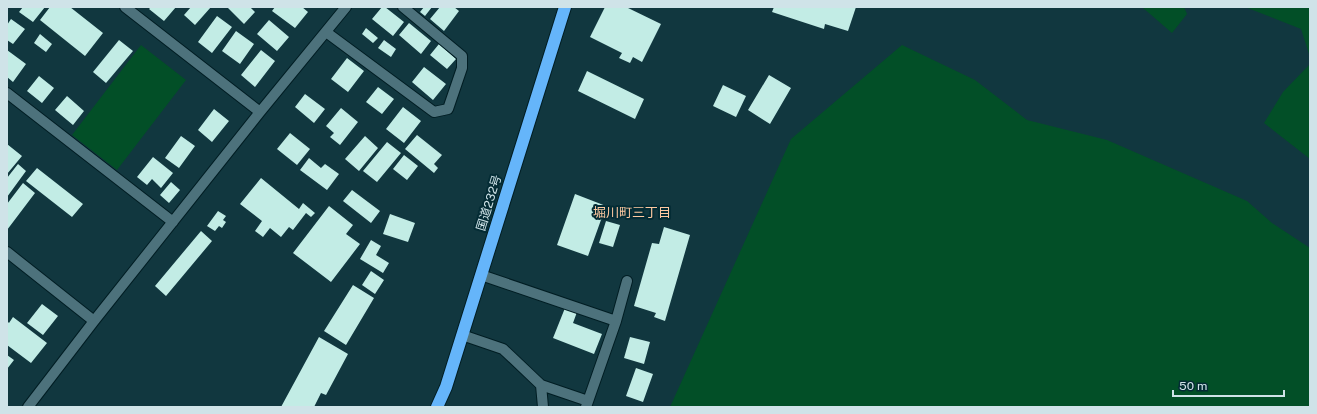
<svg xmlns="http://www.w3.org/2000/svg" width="1317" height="414" viewBox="0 0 1317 414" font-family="'Public Sans','Noto Sans JP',sans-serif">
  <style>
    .green { fill: #024f27 }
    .building { fill: #c2ece5 }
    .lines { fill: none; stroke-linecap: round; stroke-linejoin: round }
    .street-casing { stroke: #011d23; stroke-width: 12 }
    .highway-casing { stroke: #011d23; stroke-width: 14 }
    .street { stroke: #4d727c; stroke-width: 10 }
    .highway { stroke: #65b5fa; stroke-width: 12 }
    .labels { text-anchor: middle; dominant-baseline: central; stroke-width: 4; stroke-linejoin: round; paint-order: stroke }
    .street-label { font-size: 12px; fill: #cfe3e8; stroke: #042c35 }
    .neighbourhood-label { font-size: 13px; fill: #fec9a1; stroke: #042c35 }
  </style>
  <rect width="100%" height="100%" fill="#11373f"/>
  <path class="green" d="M1142 7H1184L1187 14 1172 33Z
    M1245 7H1310V57L1301 29Z
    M141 45 186 80 117 170 72 135Z
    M902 45 975 80 1027 120 1107 140 1247 201 1272 223 1310 248V407H670L791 139Z
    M1310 64V159L1264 123 1283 92Z"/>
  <path class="building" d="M23 7H45L33 22 19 12Z
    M50 7H70L103 33 85 56 40 20Z
    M151 7H176L164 21 149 9Z
    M191 7H211L195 25 184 15Z
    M227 7H250L255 12 244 24Z
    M275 7H302L308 12 295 28 272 11Z
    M382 7H385L404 22 393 36 372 19Z
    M424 7H432L425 16 420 12Z
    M440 7H454L459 11 444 31 430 19Z
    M605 7H626L661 24 642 62 633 57 630 63 619 58 622 53 590 37Z
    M774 7H856L848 31 825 24 824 29 772 12Z
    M217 16 232 27 212 53 198 42Z
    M11 19 25 29 13 44 7 40V25Z
    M269 20 289 37 277 51 257 34Z
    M409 23 431 41 421 54 399 35Z
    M366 28 378 38 373 43 362 34Z
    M236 31 254 44 240 64 222 51Z
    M40 34 52 44 46 52 34 43Z
    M119 40 133 51 106 83 93 72Z
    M384 40 396 49 391 57 378 48Z
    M439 44 456 59 447 69 430 55Z
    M7 50 26 64 13 82 7 77Z
    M261 50 275 61 255 87 241 75Z
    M347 58 364 71 348 92 331 79Z
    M424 67 446 84 433 100 412 82Z
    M587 71 644 99 635 119 578 91Z
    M769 75 791 88 770 124 748 110Z
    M39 76 54 88 42 103 27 91Z
    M723 85 746 96 736 117 713 106Z
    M378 87 394 99 382 114 366 102Z
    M305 94 325 109 314 123 295 107Z
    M67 96 84 111 73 125 55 110Z
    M403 107 421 121 404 143 386 129Z
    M341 108 358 122 340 145 330 137 334 133 326 126Z
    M214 109 229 121 212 142 198 130Z
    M290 133 310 149 297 165 277 149Z
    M417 135 442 155 434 164 438 168 434 173 405 149Z
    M181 136 195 146 179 168 165 158Z
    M365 136 378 148 359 171 345 159Z
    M387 142 401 153 377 182 363 171Z
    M7 144 22 156 7 174Z
    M404 155 418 166 407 180 393 169Z
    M153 157 173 173 161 188 152 179 147 185 137 177Z
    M309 158 321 168 325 164 339 174 327 190 300 170Z
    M18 164 26 171 7 197V178Z
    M37 168 83 204 72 217 26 181Z
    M261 178 299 209 303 203 315 213 311 217 306 213 293 230 289 227 281 237 270 228 263 237 255 231 262 221 240 204Z
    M171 182 180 190 169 203 160 195Z
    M23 183 35 193 7 230V204Z
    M352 190 380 211 371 223 343 201Z
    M575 194 606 206 588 256 557 245Z
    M329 206 353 225 346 234 360 244 331 282 293 253Z
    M218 211 226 216 223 220 226 222 222 228 219 226 215 231 207 226Z
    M390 214 415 223 408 242 383 234Z
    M606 221 620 225 613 247 599 243Z
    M664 227 690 235 665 321 654 317 656 313 634 306 652 243 659 244Z
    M201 231 212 241 166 296 155 286Z
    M371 240 381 246 376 255 389 263 383 273 360 259Z
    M371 271 384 280 375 294 362 285Z
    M353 285 374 298 346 345 324 331Z
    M42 304 58 316 43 335 27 323Z
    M565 308 577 312 573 323 602 334 594 354 553 338Z
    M13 317 47 343 31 363 7 345V321L9 323Z
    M319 337 348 354 326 395 321 393 314 407H281Z
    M630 337 650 342 644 364 624 358Z
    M7 355 14 360 7 369Z
    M636 368 653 374 643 402 626 396Z"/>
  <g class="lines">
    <defs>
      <path id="street" d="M125 7 260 112
        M326 32 434 112 448 109 462 68V56L403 7
        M7 93 173 222
        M7 252 94 321
        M481 275 616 321
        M462 335 503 349 541 385 588 401
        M541 385 543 407
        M28 407 94 321 260 112 346 7
        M586 407 616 321 627 281"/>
      <path id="highway" d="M437 407 446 387 565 7"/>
    </defs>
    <use href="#street" class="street-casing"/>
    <use href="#highway" class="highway-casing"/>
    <use href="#street" class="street"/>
    <use href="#highway" class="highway"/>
  </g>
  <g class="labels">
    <g class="street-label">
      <text transform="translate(489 203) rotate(-73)">国道232号</text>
    </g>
    <g class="neighbourhood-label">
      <text x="632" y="212">堀川町三丁目</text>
    </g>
  </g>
  <rect width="1317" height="414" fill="none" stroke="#cfe3e8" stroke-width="16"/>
  <path d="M1173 390v6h111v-6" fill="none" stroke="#cfe3e8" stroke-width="2"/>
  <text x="1179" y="390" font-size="12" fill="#cfe3e8" stroke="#042c35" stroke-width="3" paint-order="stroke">50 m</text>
</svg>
